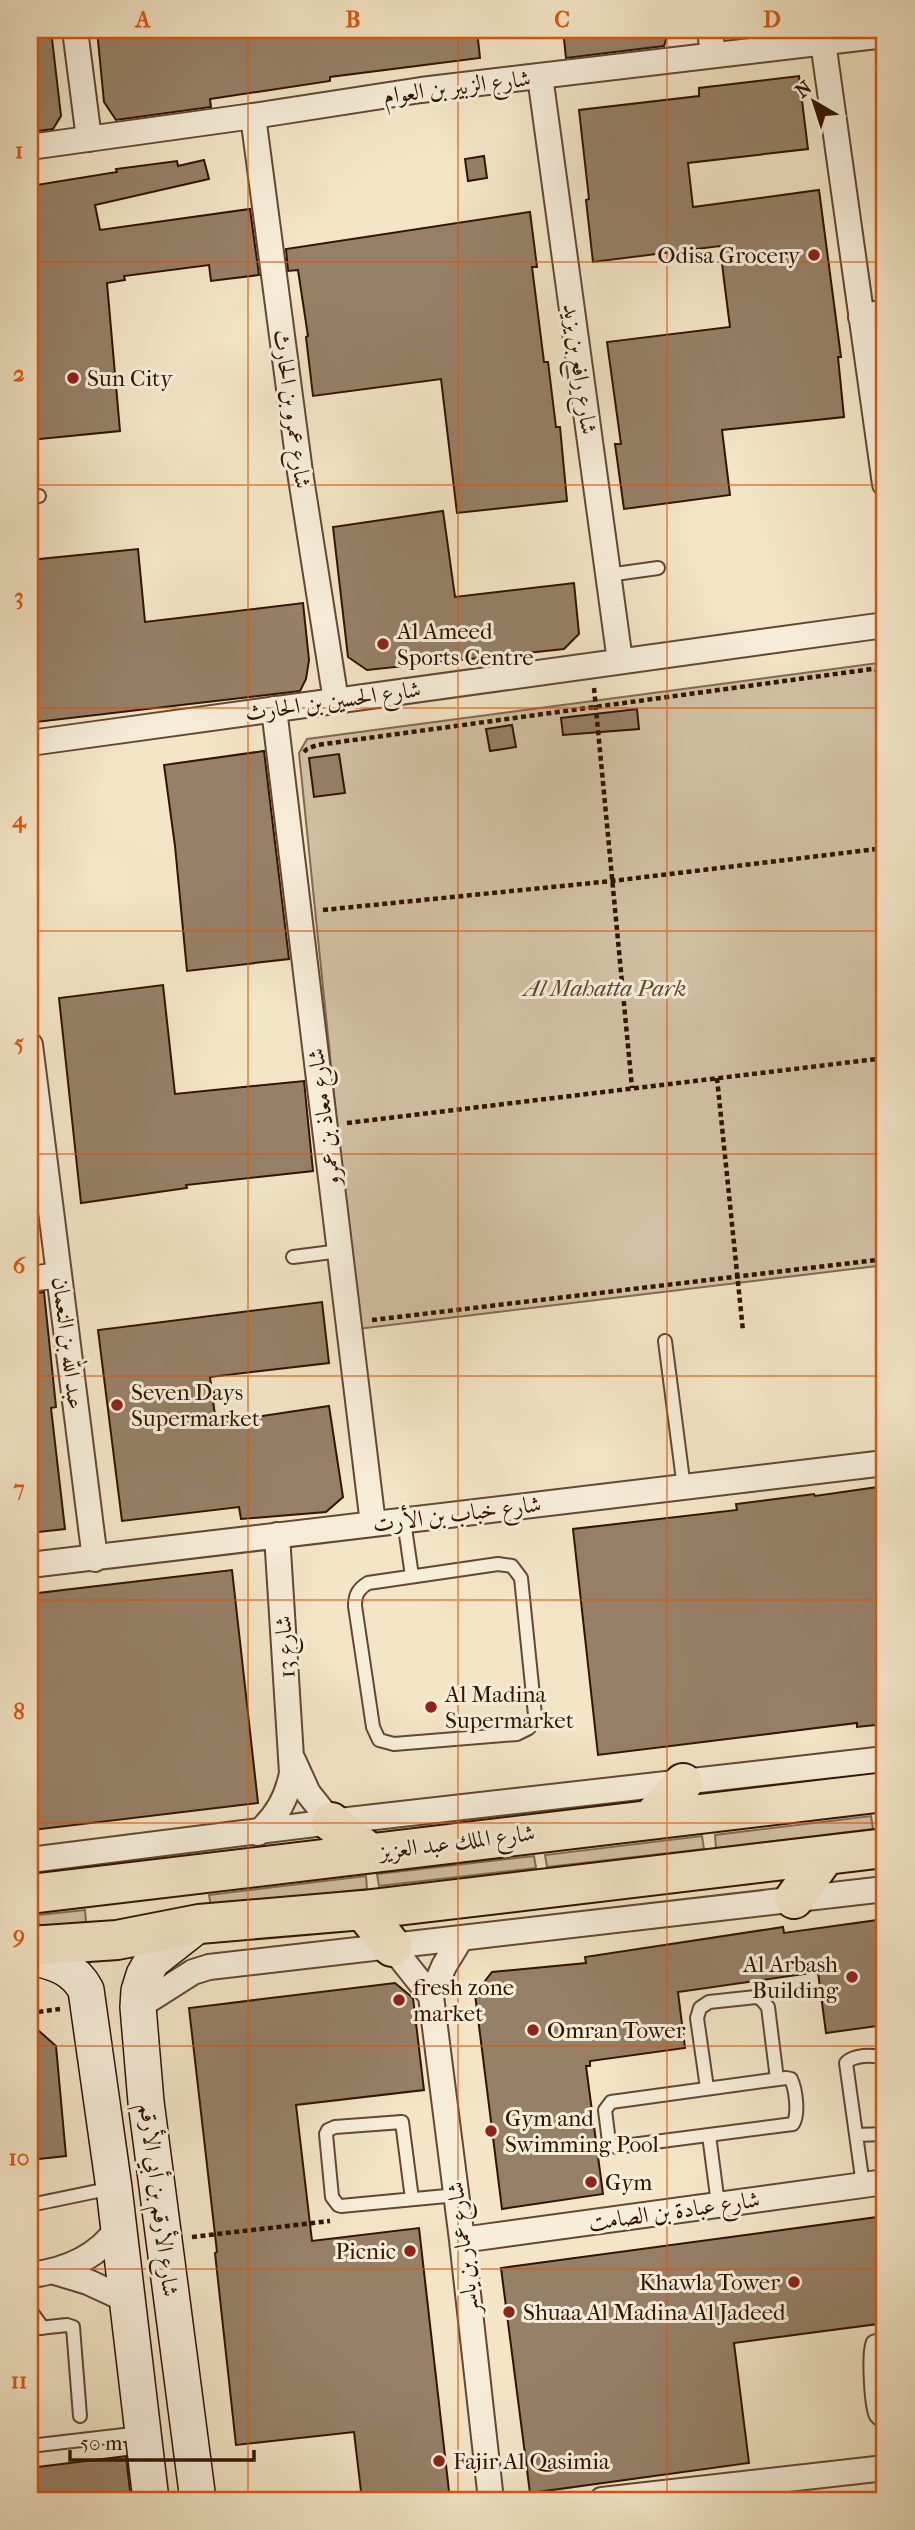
<svg xmlns="http://www.w3.org/2000/svg" width="915" height="2530" viewBox="0 0 915 2530" font-family="'IM FELL French Canon',Amiri,serif">
  <style>
    .green { fill: #d2c1a4; stroke: #826a52; stroke-width: 2 }
    .building { fill: #968067; stroke: #311300; stroke-width: 2 }
    .lines { fill: none; stroke-linecap: round; stroke-linejoin: round }
    .lane-casing { stroke: #624832; stroke-width: 16 }
    .street-casing { stroke: #624832; stroke-width: 28 }
    .secondary-casing { stroke: #311300; stroke-width: 38 }
    .highway-casing { stroke: #311300; stroke-width: 42 }
    .path { stroke: #311300; stroke-width: 4.5; stroke-dasharray: 5 3.5; stroke-linecap: butt }
    .lane { stroke: #f7eeda; stroke-width: 12 }
    .street { stroke: #f7eeda; stroke-width: 24 }
    .secondary { stroke: #f7eeda; stroke-width: 35 }
    .highway { stroke: #f3e5c6; stroke-width: 38 }
    .grid { fill: none; stroke: #df560b; stroke-width: 2; stroke-opacity: 0.55 }
    .poi-dot { fill: #8f2418; stroke: #f7eeda; stroke-width: 2.5 }
    .labels { text-anchor: middle; dominant-baseline: central; stroke-width: 6; stroke-linejoin: round; paint-order: stroke }
    .street-label { font-size: 23px; fill: #311300; stroke: #f7eeda }
    .poi-label { font-size: 23px; fill: #311300; stroke: #f7eeda; text-anchor: start }
    .park-label { font-size: 23px; font-style: italic; fill: #614731; stroke: #f7eeda }
    .neatline { fill: none; stroke: #df560b; stroke-width: 2.5 }
    .grid-label { font-size: 23px; text-anchor: middle; font-weight: bold; fill: #df560b }
  </style>
  <rect width="100%" height="100%" fill="#f3e5c6"/>
  <filter id="stains"><feTurbulence type="fractalNoise" baseFrequency=".00286" numOctaves="4"/><feColorMatrix values="0 0 0 0 .2 0 0 0 0 .09 0 0 0 0 .02 0 0 0 .5 -.17"/></filter>
  <radialGradient id="worn" r=".72"><stop offset=".6" stop-color="#630" stop-opacity="0"/><stop offset="1" stop-color="#630" stop-opacity=".3"/></radialGradient>
  <path class="green" d="M878 663 885 668V1265L358 1329 299 753 307 739Z
    M871 1816 873 1829 716 1848 715 1835Z
    M702 1836 704 1849 547 1867 545 1855Z
    M534 1856 536 1868 379 1886 377 1874Z
    M366 1876 367 1889 211 1907 209 1895Z
    M85 1910 86 1922 39 1928 38 1915Z"/>
  <path class="building" d="M30 30H51L61 116 53 129 30 132Z
    M97 30H323L324 38 372 32V30H477L480 58 330 77V81L210 99 211 107 116 120 104 102Z
    M563 30H669L664 46 566 58Z
    M799 76 808 149 688 163 693 207 819 190 841 357H838L844 417 722 430 730 495 624 509 615 444H621L607 342 730 327 724 280 720 246 593 262 586 200 589 199 579 110 699 96V88Z
    M484 156 487 178 468 181 465 159Z
    M204 160 209 179 95 205 100 230 250 209 259 275 211 281 209 265 124 276 125 280 107 283 120 431 30 440V186L117 172 116 169 177 161 178 166Z
    M530 212 537 267H532L544 362H548L556 427H560L567 501 457 513 441 379 313 396 306 337 308 336 298 270 288 271 286 249Z
    M443 511 455 597 574 583 579 634 564 649 367 670 348 657 333 527Z
    M138 549 145 622 303 603 309 660 306 679 300 691 36 722 30 717V560Z
    M637 709 639 729 563 735 561 718Z
    M512 725 516 747 490 751 486 729Z
    M264 751 289 959 187 971 175 846 164 765Z
    M339 754 345 793 314 797 309 758Z
    M163 985 175 1094 304 1081 313 1171 186 1185 187 1188 81 1203 59 998Z
    M44 1292 56 1407 51 1408 65 1529 30 1533V1294Z
    M322 1302 329 1363 210 1377 216 1423 329 1406 343 1497 326 1512 241 1519 239 1507 122 1521 98 1330Z
    M885 1486V1724L857 1727V1723L598 1755 573 1529 737 1510 736 1504 814 1494 815 1496Z
    M232 1570 258 1803 33 1830 30 1805V1594Z
    M885 1919V2025L826 2033 818 1972 678 1992 685 2048 590 2061V2066H586L603 2194 502 2209 475 1994 492 1972 586 1963 585 1957 783 1927 784 1933Z
    M395 1983 413 1998 424 2090 296 2105 312 2241 419 2228 450 2500H362L354 2432 236 2445 215 2253 217 2252 189 2008Z
    M30 2023 56 2046 66 2156 30 2160Z
    M885 2216V2323L734 2343 749 2463 530 2493 501 2268Z
    M126 2456 131 2500H30V2468Z"/>
  <g class="lines">
    <defs>
      <path id="lane" d="M30 497 39 496
        M608 575 658 568
        M293 1257 340 1251
        M665 1341 684 1488
        M404 1521 412 1576
        M498 1564 512 1566 521 1578 535 1715 529 1728 517 1734 394 1744 379 1740 373 1727 355 1606C355 1595 358 1589 368 1583Z
        M786 2078 791 2079C796 2090 799 2114 793 2124L616 2147 609 2142 605 2110 611 2102Z
        M707 2088 697 2018 700 2008 709 2002 756 1997 761 1999 768 2007 777 2079
        M709 2135 718 2204
        M856 2135 885 2134
        M863 2185 846 2063C853 2055 873 2054 883 2058L885 2064
        M412 2199 402 2122 335 2127 328 2130 326 2134 332 2197 338 2205 341 2206 457 2195
        M30 2205 112 2188
        M30 2310 43 2328
        M30 2329 67 2325 73 2327 80 2416
        M885 2338 873 2342C868 2352 871 2406 876 2416 879 2420 881 2420 885 2423
        M30 2407 31 2417
        M30 2446 141 2433"/>
      <path id="street" d="M75 30 89 139
        M710 30 713 55
        M823 42 885 484
        M540 76 620 661
        M253 116 300 472 336 701
        M30 147 253 116 421 90 885 35
        M861 317 885 312
        M274 709 373 1524
        M30 743 885 625
        M30 1045 95 1559
        M30 1279 59 1275
        M30 1565 885 1463
        M293 1760 308 1793 331 1822
        M258 1833C277 1816 287 1798 292 1773L277 1535
        M30 1860 331 1822 885 1759
        M461 1938 444 1966 431 1996 462 2240 491 2500
        M392 1947 431 1996
        M138 2007 193 1972 209 1967 885 1889
        M462 2240 885 2182
        M55 2272 88 2282 127 2300
        M30 2275C65 2271 97 2258 118 2228
        M602 2500 885 2468"/>
      <path id="secondary" d="M30 1956C54 1963 73 1966 86 1990L114 2188 151 2500
        M198 2500 146 2102 138 2007 139 1991 144 1975 152 1961 199 1924"/>
      <path id="highway" d="M651 1819 683 1783
        M331 1822 370 1853
        M30 1894 885 1792
        M794 1899 825 1856
        M363 1910 392 1947
        M30 1946 117 1940 199 1924 363 1910 885 1848"/>
    </defs>
    <use href="#lane" class="lane-casing"/>
    <use href="#street" class="street-casing"/>
    <use href="#secondary" class="secondary-casing"/>
    <use href="#highway" class="highway-casing"/>
    <path class="path" d="M594 688 632 1088
      M304 752 307 749 317 745 872 669 882 671 885 675
      M323 910 612 881 885 848
      M717 1078 743 1331
      M347 1123 885 1058
      M372 1320 885 1259
      M30 2013 60 2009
      M192 2237 330 2221"/>
    <use href="#lane" class="lane"/>
    <use href="#street" class="street"/>
    <use href="#secondary" class="secondary"/>
    <use href="#highway" class="highway"/>
  </g>
  <path class="grid" d="M248 30V2500M458 30V2500M667 30V2500M30 262H885M30 485H885M30 708H885M30 931H885M30 1154H885M30 1376H885M30 1600H885M30 1823H885M30 2046H885M30 2269H885"/>
  <g class="poi-dot">
    <circle cx="814" cy="255" r="7"/>
    <circle cx="73" cy="378" r="7"/>
    <circle cx="383" cy="644" r="7"/>
    <circle cx="117" cy="1405" r="7"/>
    <circle cx="431" cy="1707" r="7"/>
    <circle cx="852" cy="1977" r="7"/>
    <circle cx="399" cy="2000" r="7"/>
    <circle cx="533" cy="2030" r="7"/>
    <circle cx="491" cy="2131" r="7"/>
    <circle cx="591" cy="2182" r="7"/>
    <circle cx="410" cy="2251" r="7"/>
    <circle cx="794" cy="2282" r="7"/>
    <circle cx="509" cy="2312" r="7"/>
    <circle cx="439" cy="2461" r="7"/>
  </g>
  <g class="labels">
    <g class="street-label">
      <text transform="translate(457 87) rotate(-7)">شارع الزبير بن العوام</text>
      <text transform="translate(580 369) rotate(82)">شارع رافع بن يزيد</text>
      <text transform="translate(292 409) rotate(82)">شارع عمرو بن الحارث</text>
      <text transform="translate(333 701) rotate(-8)">شارع الحسين بن الحارث</text>
      <text transform="translate(324 1117) rotate(-97)">شارع معاذ بن عمرو</text>
      <text transform="translate(68 1343) rotate(83)">عبد الله بن النعمان</text>
      <text transform="translate(457 1514) rotate(-7)">شارع خباب بن الأرت</text>
      <text transform="translate(285 1647) rotate(-94)">شارع 13</text>
      <text transform="translate(457 1842) rotate(-7)">شارع الملك عبد العزيز</text>
      <text transform="translate(159 2200) rotate(83)">شارع الأرقم بن أبي الأرقم</text>
      <text transform="translate(674 2211) rotate(-8)">شارع عبادة بن الصامت</text>
      <text transform="translate(463 2248) rotate(-97)">شارع عمار بن ياسر</text>
    </g>
    <g class="poi-label">
      <text x="800" y="255" text-anchor="end">Odisa Grocery</text>
      <text x="87" y="378">Sun City</text>
      <text x="397" y="631">Al Ameed<tspan x="397" dy="26">Sports Centre</tspan></text>
      <text x="131" y="1392">Seven Days<tspan x="131" dy="26">Supermarket</tspan></text>
      <text x="445" y="1694">Al Madina<tspan x="445" dy="26">Supermarket</tspan></text>
      <text x="838" y="1964" text-anchor="end">Al Arbash<tspan x="838" dy="26">Building</tspan></text>
      <text x="413" y="1987">fresh zone<tspan x="413" dy="26">market</tspan></text>
      <text x="547" y="2030">Omran Tower</text>
      <text x="505" y="2118">Gym and<tspan x="505" dy="26">Swimming Pool</tspan></text>
      <text x="605" y="2182">Gym</text>
      <text x="396" y="2251" text-anchor="end">Picnic</text>
      <text x="780" y="2282" text-anchor="end">Khawla Tower</text>
      <text x="523" y="2312">Shuaa Al Madina Al Jadeed</text>
      <text x="453" y="2461">Fajir Al Qasimia</text>
    </g>
    <g class="park-label">
      <text x="605" y="988">Al Mahatta Park</text>
    </g>
  </g>
  <rect width="915" height="2530" fill="none" stroke="#f3e5c6" stroke-width="77"/>
  <g transform="translate(814 102) rotate(321)" stroke="#f7eeda" stroke-width="5" paint-order="stroke">
  <path d="M0-5L12 26L0 18L-12 26Z" fill="#311300"/>
  <text y="-10" font-size="19" font-weight="bold" text-anchor="middle" fill="#311300">N</text>
  </g>
  <path d="M70 2450v10h184v-10" fill="none" stroke="#311300" stroke-width="3.5"/>
  <text x="80" y="2450" font-size="21" fill="#311300" stroke="#f7eeda" stroke-width="5" paint-order="stroke">50 m</text>
  <rect x="38" y="38" width="838" height="2454" class="neatline"/>
  <g class="grid-label">
    <text x="143" y="27">A</text>
    <text x="353" y="27">B</text>
    <text x="562" y="27">C</text>
    <text x="772" y="27">D</text>
    <text x="19" y="158">1</text>
    <text x="19" y="381">2</text>
    <text x="19" y="604">3</text>
    <text x="19" y="827">4</text>
    <text x="19" y="1050">5</text>
    <text x="19" y="1273">6</text>
    <text x="19" y="1496">7</text>
    <text x="19" y="1719">8</text>
    <text x="19" y="1942">9</text>
    <text x="19" y="2165">10</text>
    <text x="19" y="2388">11</text>
  </g>
  <rect width="100%" height="100%" filter="url(#stains)"/>
  <rect width="100%" height="100%" fill="url(#worn)"/>
</svg>
